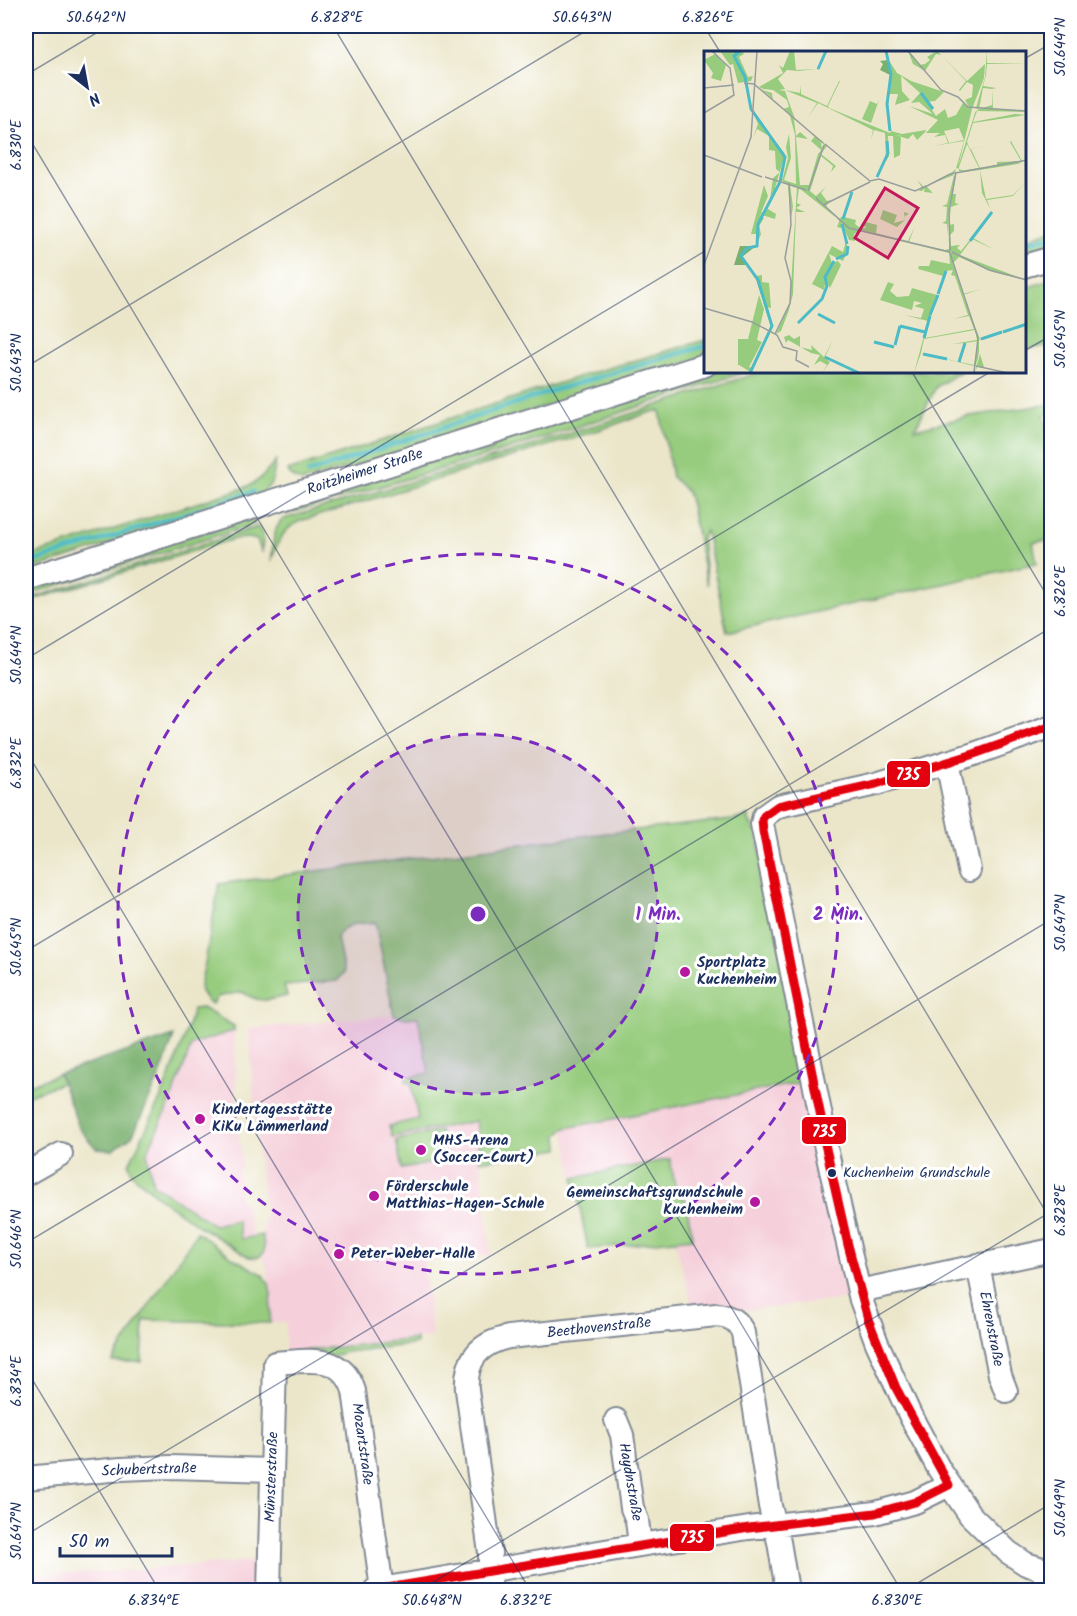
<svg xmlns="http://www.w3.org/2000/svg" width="1077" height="1616" viewBox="0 0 1077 1616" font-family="Kalam,sans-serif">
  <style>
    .built { fill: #f5cfda }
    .green { fill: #97cc7e; stroke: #597e6e; stroke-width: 1.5 }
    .forest { fill: #79b06d; stroke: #4a7066; stroke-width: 1.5 }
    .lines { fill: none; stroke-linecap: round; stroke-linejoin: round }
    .stream { stroke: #4dbbc6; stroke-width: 4.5 }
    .minor-casing { stroke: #838a94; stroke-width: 26 }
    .minor { stroke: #fff; stroke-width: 22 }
    .bus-1-casing { stroke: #fff; stroke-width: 14 }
    .bus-1 { stroke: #e3000f; stroke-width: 9 }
    .ticks { fill: none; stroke: #1b2f5e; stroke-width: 1.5; stroke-opacity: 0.45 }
    .ring { fill: none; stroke: #7b2cbf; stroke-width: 3; stroke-dasharray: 10 8 }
    .poi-dot { fill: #b5179e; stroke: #fff; stroke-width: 2 }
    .bus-dot { fill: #1b2f5e; stroke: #fff; stroke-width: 2 }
    .labels { text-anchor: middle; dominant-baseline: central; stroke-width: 6; stroke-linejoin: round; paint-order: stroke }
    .bus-label { font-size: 14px; fill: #1b2f5e; stroke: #fff; text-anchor: start }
    .street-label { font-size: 15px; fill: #1b2f5e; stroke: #fff }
    .poi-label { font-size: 15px; font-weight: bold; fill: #1b2f5e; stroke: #fff; text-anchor: start }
    .inset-river { fill: none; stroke: #4dbbc6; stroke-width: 3 }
    .inset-road { fill: none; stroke: #989d9e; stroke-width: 1.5 }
    .view { fill: #c2185b; fill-opacity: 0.15; stroke: #c2185b; stroke-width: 3 }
    .inset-edge { fill: none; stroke: #1b2f5e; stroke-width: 3 }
    .centre { fill: #7b2cbf; stroke: #fff; stroke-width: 3 }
    .ring-label { font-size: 18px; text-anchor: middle; font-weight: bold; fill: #7b2cbf; stroke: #fff; stroke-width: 6; stroke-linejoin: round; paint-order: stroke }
    .line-badge { stroke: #fff; stroke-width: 2 }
    .badge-label { font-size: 16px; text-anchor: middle; font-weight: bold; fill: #fff }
    .neatline { fill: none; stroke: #1b2f5e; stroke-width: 2 }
    .ticks-label { font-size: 15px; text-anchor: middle; fill: #1b2f5e }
  </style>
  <rect width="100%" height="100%" fill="#fff"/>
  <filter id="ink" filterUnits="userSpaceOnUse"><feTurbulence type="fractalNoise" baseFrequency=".0167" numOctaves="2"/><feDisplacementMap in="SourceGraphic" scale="12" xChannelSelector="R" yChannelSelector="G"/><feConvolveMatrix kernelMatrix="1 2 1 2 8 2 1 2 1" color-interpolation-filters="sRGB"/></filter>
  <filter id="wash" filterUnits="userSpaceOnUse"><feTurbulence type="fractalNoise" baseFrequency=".008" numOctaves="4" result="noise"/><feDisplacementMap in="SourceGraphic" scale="24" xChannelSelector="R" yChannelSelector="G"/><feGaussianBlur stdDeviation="1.35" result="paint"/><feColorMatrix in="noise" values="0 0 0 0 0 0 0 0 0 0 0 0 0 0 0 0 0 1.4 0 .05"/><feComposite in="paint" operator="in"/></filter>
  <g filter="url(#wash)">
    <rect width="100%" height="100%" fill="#ebe6c9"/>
    <path class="built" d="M394 1015 406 1018 418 1017 429 1073 411 1082 419 1120 389 1126 392 1137 476 1121 491 1255 424 1262 432 1337 285 1352 286 1322 270 1323 271 1295 267 1268 263 1254 265 1248 262 1235 265 1214 256 1134 249 1029Z
      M234 1031 236 1094 242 1168 238 1169 240 1201H244L253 1237 241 1240 214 1225 153 1184 147 1152 188 1058 192 1044Z
      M800 1083 828 1222 832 1221 849 1294 846 1299 738 1311 693 1308 675 1240 693 1237 684 1195 677 1196 670 1159 574 1178 564 1129 631 1115Z
      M259 1561 258 1590H26V1574L97 1572Z"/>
    <path class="green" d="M1051 230V247L1025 256V240Z
      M1051 280V346L1025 349V288Z
      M705 340V357L302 482 291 476 288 471 578 377Z
      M705 372H745L506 450 286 514 289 508Z
      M760 372H960L936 387 915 429 970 416 1051 404V413L1044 415 1051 452V540L1033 542 1037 563 727 632 706 531 702 537 707 585 691 505 687 492 672 477 660 411 651 412 596 431 300 521C281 530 277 544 271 562 273 549 272 526 284 519L513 452Z
      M276 461 272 482 260 497 26 571V557L244 488C262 480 264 475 276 461Z
      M248 518 255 524 26 595V587Z
      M258 527 263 536 262 553 257 540 249 538 234 539 26 602V600Z
      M749 816V821L756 832 808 1081 566 1128C553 1135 560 1138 559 1149L480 1161 476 1121 392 1137 389 1126 418 1119 411 1082H407L406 1078 429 1073 418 1017 406 1018 394 1015 375 922C361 924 342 922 337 938L344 973 337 981 284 986 287 996C267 1000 261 1004 242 992L217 997 213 1004 209 1003 201 992 200 985 205 963 219 884 589 835 732 820Z
      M202 1008 234 1026V1031L192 1044 171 1101 147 1152 153 1184 214 1225 237 1220 241 1239 262 1235C265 1248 268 1260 249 1257L199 1226 162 1200 132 1174 129 1164C154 1114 178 1063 193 1009Z
      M59 1074 62 1083 26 1096V1086Z
      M440 1131 446 1160 402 1169 396 1140Z
      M670 1159 677 1196 684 1195 693 1238 588 1249 574 1178Z
      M197 1232 235 1259 262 1274 269 1283 271 1295 270 1323 144 1320 142 1362H112Z
      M416 1339V1344L346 1352 332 1356 299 1351Z"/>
    <path class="forest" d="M174 1036 161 1073 137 1126 132 1136 112 1150 96 1148 80 1130 59 1074Z"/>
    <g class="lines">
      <path class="stream" d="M1024 244 1052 236
        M308 473 555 390 705 346
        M26 564 253 492"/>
    </g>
  </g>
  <g filter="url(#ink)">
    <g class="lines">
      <defs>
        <path id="minor" d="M1024 266 1052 258
          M26 579 705 365
          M947 762 969 870
          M26 1174 61 1154
          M978 1265 1000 1375 1006 1391
          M859 1291 1052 1250
          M616 1420 622 1435 632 1508 637 1520 640 1545
          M26 1478 121 1469 170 1467 272 1470
          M1042 1569 1026 1564 1008 1552 970 1515 939 1469 910 1415 877 1343 861 1300 825 1144 824 1132 762 824 764 816 778 806 876 784 974 754 1052 726
          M1042 1569 1049 1590
          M269 1590 275 1363C307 1361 342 1352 354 1391L382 1589
          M375 1590 640 1545 749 1528 875 1513 915 1502 949 1485
          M490 1590V1553L467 1390C465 1360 479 1343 509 1337L716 1315C729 1316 738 1320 743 1333L770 1506 779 1542 787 1590"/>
      </defs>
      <use href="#minor" class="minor-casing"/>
      <use href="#minor" class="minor"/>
      <defs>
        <path id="bus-1" d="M764 816 778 806 876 784 974 754 1052 726
          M375 1590 749 1528 875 1513 915 1502 949 1485 896 1388 868 1319 848 1245 825 1144 824 1132 763 831 762 820 764 816"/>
      </defs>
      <use href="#bus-1" class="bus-1-casing"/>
      <use href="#bus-1" class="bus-1"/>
    </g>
  </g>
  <path class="ticks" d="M333 26 1052 1222M704 26 720 52M1024 59 1052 43M26 75 108 26M26 133 901 1590M1024 351 1052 335M26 367 594 26M912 372 1052 604M26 659 705 251M26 751 530 1590M26 951 990 372M26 1243 1052 627M26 1369 159 1590M26 1535 1052 919M420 1590 1052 1211M906 1590 1052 1503"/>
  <circle cx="478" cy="914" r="180" fill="#7b2cbf" fill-opacity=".12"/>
  <g class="ring">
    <circle cx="478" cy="914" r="180"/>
    <circle cx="478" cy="914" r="360"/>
  </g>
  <g class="poi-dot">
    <circle cx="685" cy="972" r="6"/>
    <circle cx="200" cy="1119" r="6"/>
    <circle cx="421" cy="1150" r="6"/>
    <circle cx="374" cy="1196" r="6"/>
    <circle cx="755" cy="1202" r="6"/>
    <circle cx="339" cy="1254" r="6"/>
  </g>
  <circle class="bus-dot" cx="832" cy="1173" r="5"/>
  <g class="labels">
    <g class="bus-label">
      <text x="843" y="1173">Kuchenheim Grundschule</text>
    </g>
    <g class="street-label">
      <text transform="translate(365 472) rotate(-18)">Roitzheimer Straße</text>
      <text transform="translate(599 1328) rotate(-6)">Beethovenstraße</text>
      <text transform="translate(991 1329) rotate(79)">Ehrenstraße</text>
      <text transform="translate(362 1444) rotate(82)">Mozartstraße</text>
      <text transform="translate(149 1470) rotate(-2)">Schubertstraße</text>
      <text transform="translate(272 1477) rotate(-88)">Münsterstraße</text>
      <text transform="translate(630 1482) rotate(80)">Haydnstraße</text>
    </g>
    <g class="poi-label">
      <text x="697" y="963">Sportplatz<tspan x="697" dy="17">Kuchenheim</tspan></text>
      <text x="212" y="1110">Kindertagesstätte<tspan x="212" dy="17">KiKu Lämmerland</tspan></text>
      <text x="433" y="1141">MHS-Arena<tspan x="433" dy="17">(Soccer-Court)</tspan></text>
      <text x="386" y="1187">Förderschule<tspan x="386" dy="17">Matthias-Hagen-Schule</tspan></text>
      <text x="743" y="1193" text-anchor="end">Gemeinschaftsgrundschule<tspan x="743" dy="17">Kuchenheim</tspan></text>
      <text x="351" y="1254">Peter-Weber-Halle</text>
    </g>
  </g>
  <g transform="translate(704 51)">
    <rect width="322" height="322" fill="#ebe6c9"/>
    <path d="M16 0H38L40 3 35 6 44 26 49 25 47 30 34 32 29 13 26 14ZM86 0H90L92 19 113 18 123 0 114 19 113 18 94 20 83 19 74 28 81 38 75 39 81 40 91 68 102 76 90 68 92 85 96 81 104 88 92 86 96 134H105L114 103 117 99 107 90 111 85V84H110L108 83 107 81 112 85 117 92 118 97 115 104 120 94 115 87 123 95 117 103 132 115 127 121 129 115 117 105 106 140 112 145 122 136 117 142 123 150 127 149 122 155 134 169 142 162 140 166 152 169 151 173 156 177H163L157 174 162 171 173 174 172 182 204 190 211 175 205 191 241 199 245 198 243 173 238 172 242 170 243 156 238 155 243 153 250 124 222 135 229 142 220 141 221 137 218 140H215L218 136 217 135 213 129 220 136 251 121 260 90 229 95 244 92 241 84 230 86 236 82H222L234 69 205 55 229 63 215 51 207 52 216 42 197 25 198 40 206 49 191 54 194 43H186V11L193 22 207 30 240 41 231 50 223 51 232 65 241 58 244 67 252 64 259 52 265 56 261 49 268 46 269 34 263 31 256 40 255 39 262 30 237 4 232 3 221 20 209 13 204 0 215 14 221 13 226 9 223 6 233 0 263 30 281 13V0V14L280 27 268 58 254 116 271 62 272 60 275 59 272 57 281 26 282 13V0L283 12 322 13H283L282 24 279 35 292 37 288 38 289 58 314 59 322 61 273 60 269 71 311 63 322 64 269 72 263 91 266 98 287 94 267 98 276 117 293 114V111L317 110 306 91 307 90 318 110 322 109 314 113 276 119 282 148 309 144 322 131 309 145 283 149 288 162 269 187 291 199 268 188 256 204 322 229 289 221 255 206 249 212 259 243 277 238 259 244 276 288 322 273 275 289V301L274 307 273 314 276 303 280 316H273L271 322 274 307 269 322 270 315 217 302 210 322 221 281 196 275 190 296 170 291 190 295 196 275 221 281 224 270 200 264 217 267 220 258 210 255 218 252 210 250 208 259 176 249 184 231 190 233 186 240 193 246 205 245 208 237 233 244 221 287 270 278 265 265 249 268 264 264 251 225 247 224 249 219 242 220 234 243 239 225 214 218 215 215H225L227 209 246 213 245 202 156 180 150 183 151 190 145 189 138 172 137 177 133 176 135 171V169L95 137 93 152 97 154 92 157 101 161H92L89 243 85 259 77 280 72 283 86 252 93 136 86 134 89 156 87 167 84 134 78 130 84 107 82 96 85 83 87 107 80 129 92 133 91 84 86 65 82 59 81 60 78 57 67 47 65 44 58 39 68 42 69 50 79 58 85 56 83 49 69 39 59 38 55 36 79 22 75 14 79 17ZM279 37 288 38V54L275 58ZM255 77 260 89 245 92 240 80ZM263 93 275 117 255 120V116ZM253 117 260 120 253 122 276 119 278 142 288 161 257 200 253 197 256 194 247 195 246 184 250 180V173L245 174 247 156 255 153 251 152 252 143H249L252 124 248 143 246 160 245 180 246 195 245 196 244 189 245 156 251 125 247 122ZM271 279 273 289 248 293 260 292 255 311 217 302 220 288ZM274 290 270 314 256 311 261 292ZM11 3 22 14 17 30 7 27 9 22 0 9ZM135 30H136L124 55 125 57 186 82 187 80 198 83 222 79V80L213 89 209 83 204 88 192 84 197 85 196 104 190 107 189 85H184L185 105 182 110 181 82 170 79 167 88 169 79 114 52 103 68 113 52 81 39 96 42 97 34V43L123 55ZM175 49 167 72 158 68 166 50 173 53ZM49 61 81 103 71 137 76 133 66 149 69 127 76 121 72 118 71 100 65 99V85L53 78 49 87 54 73ZM60 134 64 145 57 162 64 158 72 163 71 168 55 163 60 167 55 175 57 183 51 198 55 183H47ZM179 159 193 164 190 172 201 169 200 161 205 163 201 165V169L193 176 176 168ZM142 190 144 199 139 210 125 203 128 212 134 210 137 214 126 237 122 229 120 239 108 233 128 195 139 201ZM58 224V231L65 232 67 257 62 256 55 237 52 225ZM55 244 60 258 53 289 58 291 45 316 49 317 48 322 35 314H11H34V288H44ZM85 284 90 288 96 285V296L108 299 107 294 120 306 129 289 121 306 156 322 121 307 126 311 118 322 123 314 116 310 110 314 116 304 107 302 84 289 82 292 80 286Z" fill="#97cc7e" fill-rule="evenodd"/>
    <path d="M182 0 188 24 184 53 186 81 183 54 186 24 176 19 179 13 176 10 184 9ZM36 195H52L38 206 55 229 68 279 52 228 43 214H30Z" fill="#79b06d"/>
    <path class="inset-river" d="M30 0 34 2 30 5 41 26 47 58 81 106 76 131 54 173 53 195 43 197 37 205 54 229 68 275 46 322M182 0 187 23 183 53 186 80M114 18 122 0M217 42 229 58M173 126 184 102 183 90M139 168 148 141M138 173 143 193M266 190 288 161M132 208 143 203 144 195M234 243 242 220M114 263 131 272M226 264 234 244M94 272 118 248 123 235 121 226 130 210M196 275 221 281M299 281 323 273M220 287 226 265M277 288 298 281M170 291 190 296M191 294 196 275M219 303 243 308M121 306 155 322M255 311 261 292"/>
    <path class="inset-road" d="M204 0 237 39 254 46 264 56 323 60M40 32 50 33 119 92M0 37 30 34M0 62 30 44 26 17 8 0M121 93 166 130 175 128 211 140 222 135M0 104 58 126M61 126 102 139M219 137 246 123 323 109M104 140 120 94M112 147 145 177 246 201M119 154 166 131M246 200 245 160 252 121M248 201 285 219 323 229M246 202 274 287 270 322M0 214 47 86 53 0M0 257 48 271 73 284 79 296 93 300 92 309 105 316M71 283 86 252 87 230 81 207 87 174 85 132M272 315 304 322"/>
    <path class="view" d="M181 137 214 157 184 207 151 187Z"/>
    <rect width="322" height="322" class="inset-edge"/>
  </g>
  <circle cx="478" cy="914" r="9" class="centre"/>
  <g class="ring-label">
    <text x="658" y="920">1 Min.</text>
    <text x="838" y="920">2 Min.</text>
  </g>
  <g class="line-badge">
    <rect x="886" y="760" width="45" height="28" rx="6" fill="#e3000f"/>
    <rect x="801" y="1116" width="46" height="29" rx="6" fill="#e3000f"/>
    <rect x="669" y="1523" width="46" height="29" rx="6" fill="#e3000f"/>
  </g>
  <g class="badge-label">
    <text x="908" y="780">735</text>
    <text x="824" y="1137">735</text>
    <text x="692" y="1543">735</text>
  </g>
  <rect width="1077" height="1616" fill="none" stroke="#fff" stroke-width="66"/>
  <g transform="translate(87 87) rotate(149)" stroke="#ffffff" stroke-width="4.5" paint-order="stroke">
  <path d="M0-4.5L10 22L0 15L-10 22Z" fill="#1b2f5e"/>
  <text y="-9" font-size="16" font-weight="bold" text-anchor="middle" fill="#1b2f5e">N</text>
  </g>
  <path d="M60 1547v9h112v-9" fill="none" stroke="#1b2f5e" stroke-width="3"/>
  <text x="69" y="1547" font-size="18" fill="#1b2f5e" stroke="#ffffff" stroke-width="4.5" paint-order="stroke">50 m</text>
  <rect x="33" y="33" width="1011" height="1550" class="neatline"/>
  <g class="ticks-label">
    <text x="96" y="22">50.642°N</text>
    <text x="337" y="22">6.828°E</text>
    <text x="582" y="22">50.643°N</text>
    <text x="708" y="22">6.826°E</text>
    <text transform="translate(1060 47) rotate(-90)" y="5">50.644°N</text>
    <text transform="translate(16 145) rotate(-90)" y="5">6.830°E</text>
    <text transform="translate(1060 339) rotate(-90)" y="5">50.645°N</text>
    <text transform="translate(16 363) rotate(-90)" y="5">50.643°N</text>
    <text transform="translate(1060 591) rotate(-90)" y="5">6.826°E</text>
    <text transform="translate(16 655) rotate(-90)" y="5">50.644°N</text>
    <text transform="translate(16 763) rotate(-90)" y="5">6.832°E</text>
    <text transform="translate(1060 923) rotate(-90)" y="5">50.647°N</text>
    <text transform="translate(16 947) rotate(-90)" y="5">50.645°N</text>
    <text transform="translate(1060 1210) rotate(-90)" y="5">6.828°E</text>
    <text transform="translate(16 1239) rotate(-90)" y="5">50.646°N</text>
    <text transform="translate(16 1381) rotate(-90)" y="5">6.834°E</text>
    <text transform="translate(1060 1508) rotate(-90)" y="5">50.649°N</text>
    <text transform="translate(16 1531) rotate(-90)" y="5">50.647°N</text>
    <text x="154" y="1605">6.834°E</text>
    <text x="432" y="1605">50.648°N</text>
    <text x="526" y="1605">6.832°E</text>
    <text x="897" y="1605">6.830°E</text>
  </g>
</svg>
